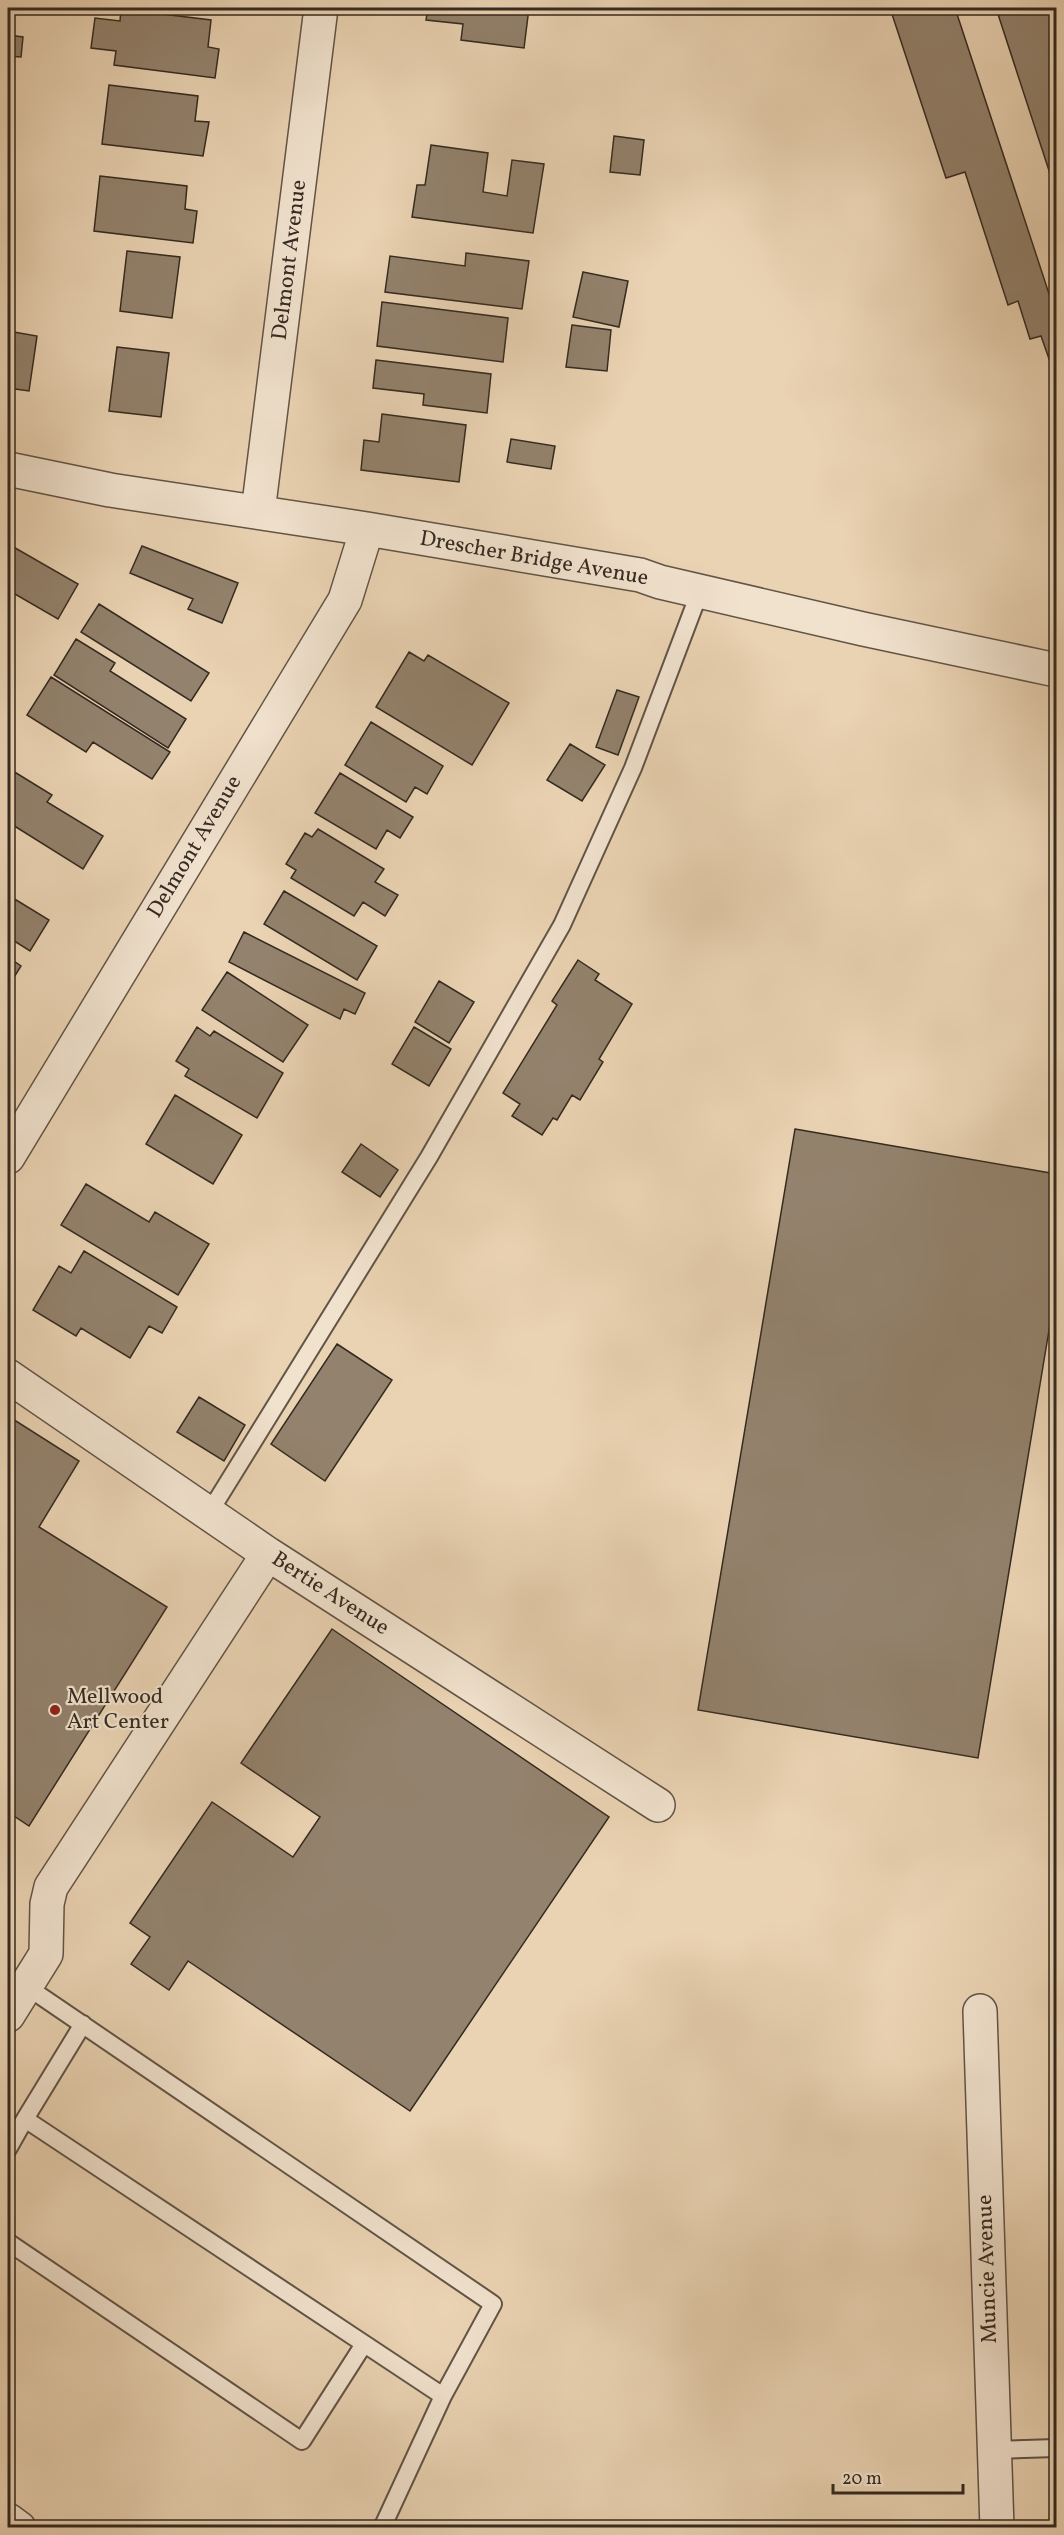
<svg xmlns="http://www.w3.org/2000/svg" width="1064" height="2535" viewBox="0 0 1064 2535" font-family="Vollkorn,serif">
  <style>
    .building { fill: #93826d; stroke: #342a21; stroke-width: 1.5 }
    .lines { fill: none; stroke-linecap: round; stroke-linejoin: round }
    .service-casing { stroke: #625446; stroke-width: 20 }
    .minor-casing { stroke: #625446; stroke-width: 36 }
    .tertiary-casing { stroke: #625446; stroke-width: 36 }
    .service { stroke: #f1e2ce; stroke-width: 16 }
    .minor { stroke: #f1e2ce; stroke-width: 33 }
    .tertiary { stroke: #f1e2ce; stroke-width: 33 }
    .poi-dot { fill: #8f2418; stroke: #f1e2ce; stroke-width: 2 }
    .labels { text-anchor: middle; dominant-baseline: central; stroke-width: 4.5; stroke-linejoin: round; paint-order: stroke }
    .street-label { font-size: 22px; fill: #342a21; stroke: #f1e2ce }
    .poi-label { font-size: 22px; fill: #342a21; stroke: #f1e2ce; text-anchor: start }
  </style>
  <rect width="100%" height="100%" fill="#ead3b3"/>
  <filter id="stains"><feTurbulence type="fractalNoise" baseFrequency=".00333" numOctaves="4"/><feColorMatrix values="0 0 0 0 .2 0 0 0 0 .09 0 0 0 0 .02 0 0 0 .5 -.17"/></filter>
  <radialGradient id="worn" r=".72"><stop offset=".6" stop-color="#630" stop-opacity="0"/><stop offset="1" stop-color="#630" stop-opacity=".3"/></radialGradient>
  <path class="building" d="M428 8H529L524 48 461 40 463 24 426 20Z
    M890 8H955L1056 315V372L1054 373 1041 336 1030 339 1018 301 1008 305 965 172 946 178Z
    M996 8H1056V192Z
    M121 9 211 20 208 47 219 49 215 78 114 65 116 51 91 48 95 18 120 21Z
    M8 35 23 37 21 57 8 56Z
    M109 85 198 96 195 121 209 122 203 156 102 144Z
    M614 136 644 140 640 175 610 172Z
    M431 145 488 153 483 192 507 196 512 160 544 164 533 233 412 217 417 185H425Z
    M100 176 187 186 185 209 197 211 193 243 94 231Z
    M127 251 180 257 172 318 120 311Z
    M466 253 529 261 522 309 385 292 390 256 465 266Z
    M583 272 628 281 619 327 573 317Z
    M382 302 508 318 503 362 377 346Z
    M572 325 611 330 607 371 566 367Z
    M8 331 37 336 29 391 8 388Z
    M117 347 169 353 161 417 109 411Z
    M376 360 491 374 487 413 423 405 424 394 373 388Z
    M382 414 466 425 459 482 361 470 364 440 379 442Z
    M511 439 555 446 551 469 507 462Z
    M10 545 78 584 58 619 8 590V550Z
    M142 546 238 583 222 623 188 609 193 599 130 573Z
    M99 604 209 673 191 701 81 632Z
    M76 639 115 663 110 671 186 719 168 748 54 675Z
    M409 652 424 661 428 655 509 703 472 765 376 707Z
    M51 677 170 752 152 779 93 742 86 752 27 715Z
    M617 690 639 697 618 755 596 747Z
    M371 722 443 766 427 794 415 787 406 802 345 765Z
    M570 744 605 765 582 801 547 780Z
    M8 768 52 795 47 802 103 836 83 869 8 822Z
    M340 773 413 817 400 838 387 830 376 849 315 813Z
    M318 829 384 869 375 882 398 895 385 916 363 902 354 916 291 878 296 870 286 864 305 833 312 837Z
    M284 891 377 946 357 980 264 924Z
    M8 895 49 920 30 951 8 937Z
    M244 932 365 993 355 1014 344 1009 340 1019 229 962Z
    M8 957 21 966 8 987Z
    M578 960 599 974 595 980 632 1004 599 1059 603 1062 580 1100 572 1095 557 1120 553 1118 542 1135 512 1116 520 1104 503 1093 557 1005 552 1001Z
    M227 972 308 1025 283 1062 202 1010Z
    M439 981 474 1002 449 1043 415 1022Z
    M197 1027 210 1036 214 1031 283 1073 257 1118 185 1076 189 1069 176 1061Z
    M414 1027 451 1049 429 1086 392 1064Z
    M175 1095 242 1135 213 1184 146 1144Z
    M795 1129 1056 1174V1288L978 1758 698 1710Z
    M361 1144 398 1170 380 1197 342 1172Z
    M86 1184 149 1222 155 1212 209 1244 178 1295 61 1225Z
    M84 1251 177 1307 162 1333 149 1326 130 1358 81 1328 76 1336 33 1310 59 1266 71 1273Z
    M337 1344 392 1380 325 1481 271 1444Z
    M199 1397 245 1425 224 1461 177 1432Z
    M8 1416 79 1461 39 1527 167 1607 29 1826 8 1812Z
    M332 1629 609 1817 410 2111 188 1961 169 1990 131 1964 150 1937 130 1923 212 1802 293 1857 320 1817 241 1763Z"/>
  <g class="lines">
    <defs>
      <path id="service" d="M209 1513 429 1157 562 925 633 768 700 591
        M26 1986 493 2304 443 2396 382 2528
        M83 2024 25 2119 443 2396
        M8 2149 25 2119
        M8 2242 302 2441 364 2344
        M994 2450 1056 2448"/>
      <path id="minor" d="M8 469 110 490 367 529 640 575 660 582 863 629 1056 670
        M258 512 321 8
        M8 1157 345 600 367 529
        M8 1376 268 1554 658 1805
        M980 2011 997 2528
        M8 2015 46 1954 47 1904 51 1887 268 1554"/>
      <path id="tertiary" d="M8 2520 19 2528"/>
    </defs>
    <use href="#service" class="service-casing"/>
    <use href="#minor" class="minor-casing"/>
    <use href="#tertiary" class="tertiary-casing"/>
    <use href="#service" class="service"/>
    <use href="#minor" class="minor"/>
    <use href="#tertiary" class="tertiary"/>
  </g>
  <circle class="poi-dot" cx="55" cy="1710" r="6"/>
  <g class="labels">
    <g class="street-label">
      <text transform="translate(290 260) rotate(-83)">Delmont Avenue</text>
      <text transform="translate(534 559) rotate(10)">Drescher Bridge Avenue</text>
      <text transform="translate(195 847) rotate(-59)">Delmont Avenue</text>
      <text transform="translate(330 1594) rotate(33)">Bertie Avenue</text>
      <text transform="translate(988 2269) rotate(-92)">Muncie Avenue</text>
    </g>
    <g class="poi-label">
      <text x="67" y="1697">Mellwood<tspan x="67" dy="25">Art Center</tspan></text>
    </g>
  </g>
  <rect width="1064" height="2535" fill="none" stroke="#ead3b3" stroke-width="30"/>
  <rect x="9" y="9" width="1046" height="2517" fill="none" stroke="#342a21" stroke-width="3"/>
  <rect x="15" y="15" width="1034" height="2505" fill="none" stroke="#342a21" stroke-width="1.5"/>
  <path d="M833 2484v9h130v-9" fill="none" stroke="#342a21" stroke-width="3"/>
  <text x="842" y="2484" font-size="18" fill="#342a21" stroke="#f1e2ce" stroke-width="4.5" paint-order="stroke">20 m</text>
  <rect width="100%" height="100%" filter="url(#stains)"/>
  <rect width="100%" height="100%" fill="url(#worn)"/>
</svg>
